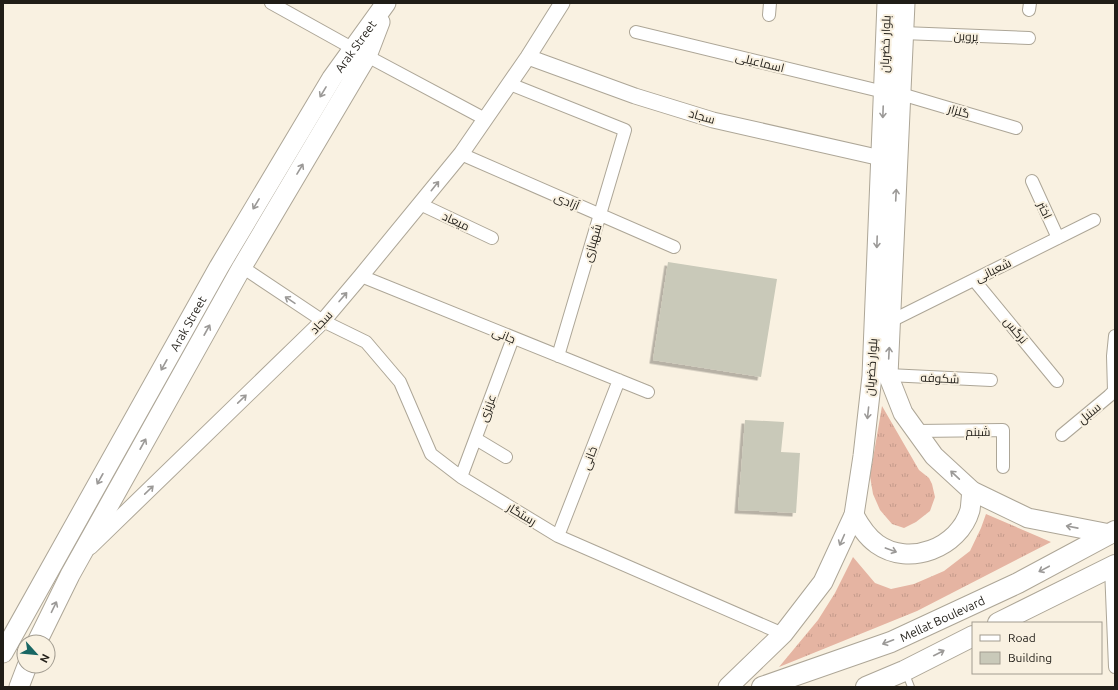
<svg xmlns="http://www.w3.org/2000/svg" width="1118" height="690" viewBox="0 0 1118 690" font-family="Ubuntu,Cairo,sans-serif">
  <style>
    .grass { fill: url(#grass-tufts) }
    .building { fill: #c9c9b9; filter: url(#shadow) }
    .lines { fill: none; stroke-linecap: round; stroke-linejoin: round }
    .service-casing { stroke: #ada697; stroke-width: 8 }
    .minor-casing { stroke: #ada697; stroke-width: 14 }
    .tertiary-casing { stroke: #ada697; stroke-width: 17 }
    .primary-casing { stroke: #ada697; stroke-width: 21 }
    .trunk-casing { stroke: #ada697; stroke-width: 22 }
    .service { stroke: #fff; stroke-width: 6 }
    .minor { stroke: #fff; stroke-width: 12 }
    .tertiary { stroke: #fff; stroke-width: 15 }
    .primary { stroke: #fff; stroke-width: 19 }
    .trunk { stroke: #fff; stroke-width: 20 }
    .oneway { stroke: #9b9997 }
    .labels { text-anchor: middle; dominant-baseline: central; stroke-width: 4; stroke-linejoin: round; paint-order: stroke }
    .street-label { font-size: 12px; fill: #201d17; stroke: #f9f1e1 }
  </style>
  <defs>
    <pattern id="grass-tufts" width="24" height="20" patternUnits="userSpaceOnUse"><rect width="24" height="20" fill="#e5b4a2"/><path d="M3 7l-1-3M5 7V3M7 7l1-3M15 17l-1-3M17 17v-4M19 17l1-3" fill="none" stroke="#c49a8b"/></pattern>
    <filter id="shadow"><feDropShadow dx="-3.5" dy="3.5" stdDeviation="0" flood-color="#0004"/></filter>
  </defs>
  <rect width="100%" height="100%" fill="#f9f1e1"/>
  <path class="grass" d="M882 406 919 470 929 478 932 484 935 497 930 511 916 522 904 528 892 524 880 510 873 494 870 476Z
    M986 514 1051 542 917 611 779 667 818 620 835 593 853 557 875 583 891 589 914 584 944 571 970 551 981 528Z"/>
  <path class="building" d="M668 262 777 279 761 377 653 360Z
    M745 420 784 422 781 452 800 453 796 513 738 510Z"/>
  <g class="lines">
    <defs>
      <path id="service" d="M906 674 911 687"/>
      <path id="minor" d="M271 3 352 48 485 119
        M1029 10 1030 3
        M769 15 770 3
        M636 32 884 92
        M903 33 1029 38
        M510 84 625 130 558 356
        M901 94 1016 128
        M461 154 674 247
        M1032 181 1058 238
        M420 204 492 238
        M242 267 323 321 366 342 400 382 431 454 461 477 558 536 783 634
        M361 276 648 392
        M974 280 1057 381
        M891 321 1094 220
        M888 375 991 380
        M1114 391 1113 356 1115 336
        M916 431 1003 430V467
        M1062 435 1109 396 1115 390
        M476 439 506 457
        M461 477 513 338
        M558 536 619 380
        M1111 568 1115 667"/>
      <path id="tertiary" d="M528 57 635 96 713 120 881 158
        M90 547 323 321 361 276 461 154 528 57 562 3"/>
      <g id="primary">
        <path d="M905 3 888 375 903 413 934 456 972 491 1028 518 1110 534"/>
        <path d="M854 515C860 526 866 536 877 544 909 567 959 548 970 510 971 504 971 497 972 491"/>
        <path d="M37 642 70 575 242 267 367 56 380 22"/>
        <path id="s1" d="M3 653 219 267 332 78 386 3"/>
        <path d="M19 687 27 666"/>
        <path d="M728 687 783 634 823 582 854 515 863 456 872 376 887 3"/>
      </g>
      <g id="trunk">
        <path d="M998 623 1115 565"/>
        <path id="s2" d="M762 687 891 642 1018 583 1115 531"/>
        <path d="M866 687 904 671 973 636"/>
      </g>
    </defs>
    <use href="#service" class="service-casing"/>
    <use href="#minor" class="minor-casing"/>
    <use href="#tertiary" class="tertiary-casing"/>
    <use href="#primary" class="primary-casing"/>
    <use href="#trunk" class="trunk-casing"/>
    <use href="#service" class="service"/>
    <use href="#minor" class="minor"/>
    <use href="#tertiary" class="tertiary"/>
    <use href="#primary" class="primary"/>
    <use href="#trunk" class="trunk"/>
  </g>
  <defs><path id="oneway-shaft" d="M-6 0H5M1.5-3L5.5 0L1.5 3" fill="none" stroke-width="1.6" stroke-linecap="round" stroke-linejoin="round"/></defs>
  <g class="oneway">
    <use href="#oneway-shaft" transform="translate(323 92) rotate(121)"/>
    <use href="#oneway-shaft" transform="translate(883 112) rotate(92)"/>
    <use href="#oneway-shaft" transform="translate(300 169) rotate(-59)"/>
    <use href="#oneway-shaft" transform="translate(435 186) rotate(-51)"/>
    <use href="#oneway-shaft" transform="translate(896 195) rotate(-87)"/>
    <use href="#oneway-shaft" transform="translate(256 204) rotate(121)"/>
    <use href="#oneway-shaft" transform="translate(877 242) rotate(92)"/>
    <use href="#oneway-shaft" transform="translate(343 297) rotate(-49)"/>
    <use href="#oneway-shaft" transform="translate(290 300) rotate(-146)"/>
    <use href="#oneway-shaft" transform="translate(207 330) rotate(-61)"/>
    <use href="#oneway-shaft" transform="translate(889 353) rotate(-87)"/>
    <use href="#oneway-shaft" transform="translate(164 365) rotate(119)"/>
    <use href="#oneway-shaft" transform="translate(242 399) rotate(-44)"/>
    <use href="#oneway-shaft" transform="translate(868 413) rotate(96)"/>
    <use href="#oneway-shaft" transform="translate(143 444) rotate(-61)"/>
    <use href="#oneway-shaft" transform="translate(955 475) rotate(-137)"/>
    <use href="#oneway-shaft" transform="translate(100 479) rotate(119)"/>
    <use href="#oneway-shaft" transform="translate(149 490) rotate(-44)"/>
    <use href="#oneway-shaft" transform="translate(1072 527) rotate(-169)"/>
    <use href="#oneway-shaft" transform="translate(842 540) rotate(114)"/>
    <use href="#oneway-shaft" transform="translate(891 550) rotate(20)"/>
    <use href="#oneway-shaft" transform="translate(1044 569) rotate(152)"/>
    <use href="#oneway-shaft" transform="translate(54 607) rotate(-64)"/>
    <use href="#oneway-shaft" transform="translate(888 642) rotate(159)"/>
    <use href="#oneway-shaft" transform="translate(939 653) rotate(-27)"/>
  </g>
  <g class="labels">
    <g class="street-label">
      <text transform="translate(966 36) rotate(2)">پروین</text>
      <text transform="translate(885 44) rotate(-88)">بلوار خضریان</text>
      <text stroke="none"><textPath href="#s1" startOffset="702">Arak Street</textPath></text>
      <text transform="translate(760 62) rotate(14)">اسماعیلی</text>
      <text transform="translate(959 111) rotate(16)">گلزار</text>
      <text transform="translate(702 116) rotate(16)">سجاد</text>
      <text transform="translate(567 201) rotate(23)">آزادی</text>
      <text transform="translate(1045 210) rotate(65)">اختر</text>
      <text transform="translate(456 221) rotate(25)">میعاد</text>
      <text transform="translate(592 243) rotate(-74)">شهبازی</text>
      <text transform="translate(993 270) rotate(-26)">شعبانی</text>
      <text transform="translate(321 322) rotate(-47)">سجاد</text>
      <text stroke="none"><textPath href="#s1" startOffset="378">Arak Street</textPath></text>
      <text transform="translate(1016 330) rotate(50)">نرگس</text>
      <text transform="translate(504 335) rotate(22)">جانی</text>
      <text transform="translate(871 367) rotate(-86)">بلوار خضریان</text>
      <text transform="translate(940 378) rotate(3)">شکوفه</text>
      <text transform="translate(487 408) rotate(-70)">عزیزی</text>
      <text transform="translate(1089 413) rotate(-39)">سنبل</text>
      <text x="978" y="431">شبنم</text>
      <text transform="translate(589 458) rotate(-69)">خانی</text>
      <text transform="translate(522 514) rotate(31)">رستگار</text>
      <text stroke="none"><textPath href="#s2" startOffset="193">Mellat Boulevard</textPath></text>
    </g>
  </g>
  <rect width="1118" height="690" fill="none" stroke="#201d17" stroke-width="8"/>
  <rect x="972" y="622" width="130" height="52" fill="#f9f1e1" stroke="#a29c90"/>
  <rect x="980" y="635" width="20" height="6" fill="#ffffff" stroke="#a29c90"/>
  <text x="1008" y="642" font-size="12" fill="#201d17">Road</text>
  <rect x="980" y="652" width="20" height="12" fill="#c9c9b9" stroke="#a29c90"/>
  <text x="1008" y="662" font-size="12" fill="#201d17">Building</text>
  <g transform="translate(36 654) rotate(117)"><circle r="19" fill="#f9f1e1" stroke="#a29c90"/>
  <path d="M0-3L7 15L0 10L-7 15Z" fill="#186663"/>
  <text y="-6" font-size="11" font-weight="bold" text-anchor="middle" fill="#201d17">N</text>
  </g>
</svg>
